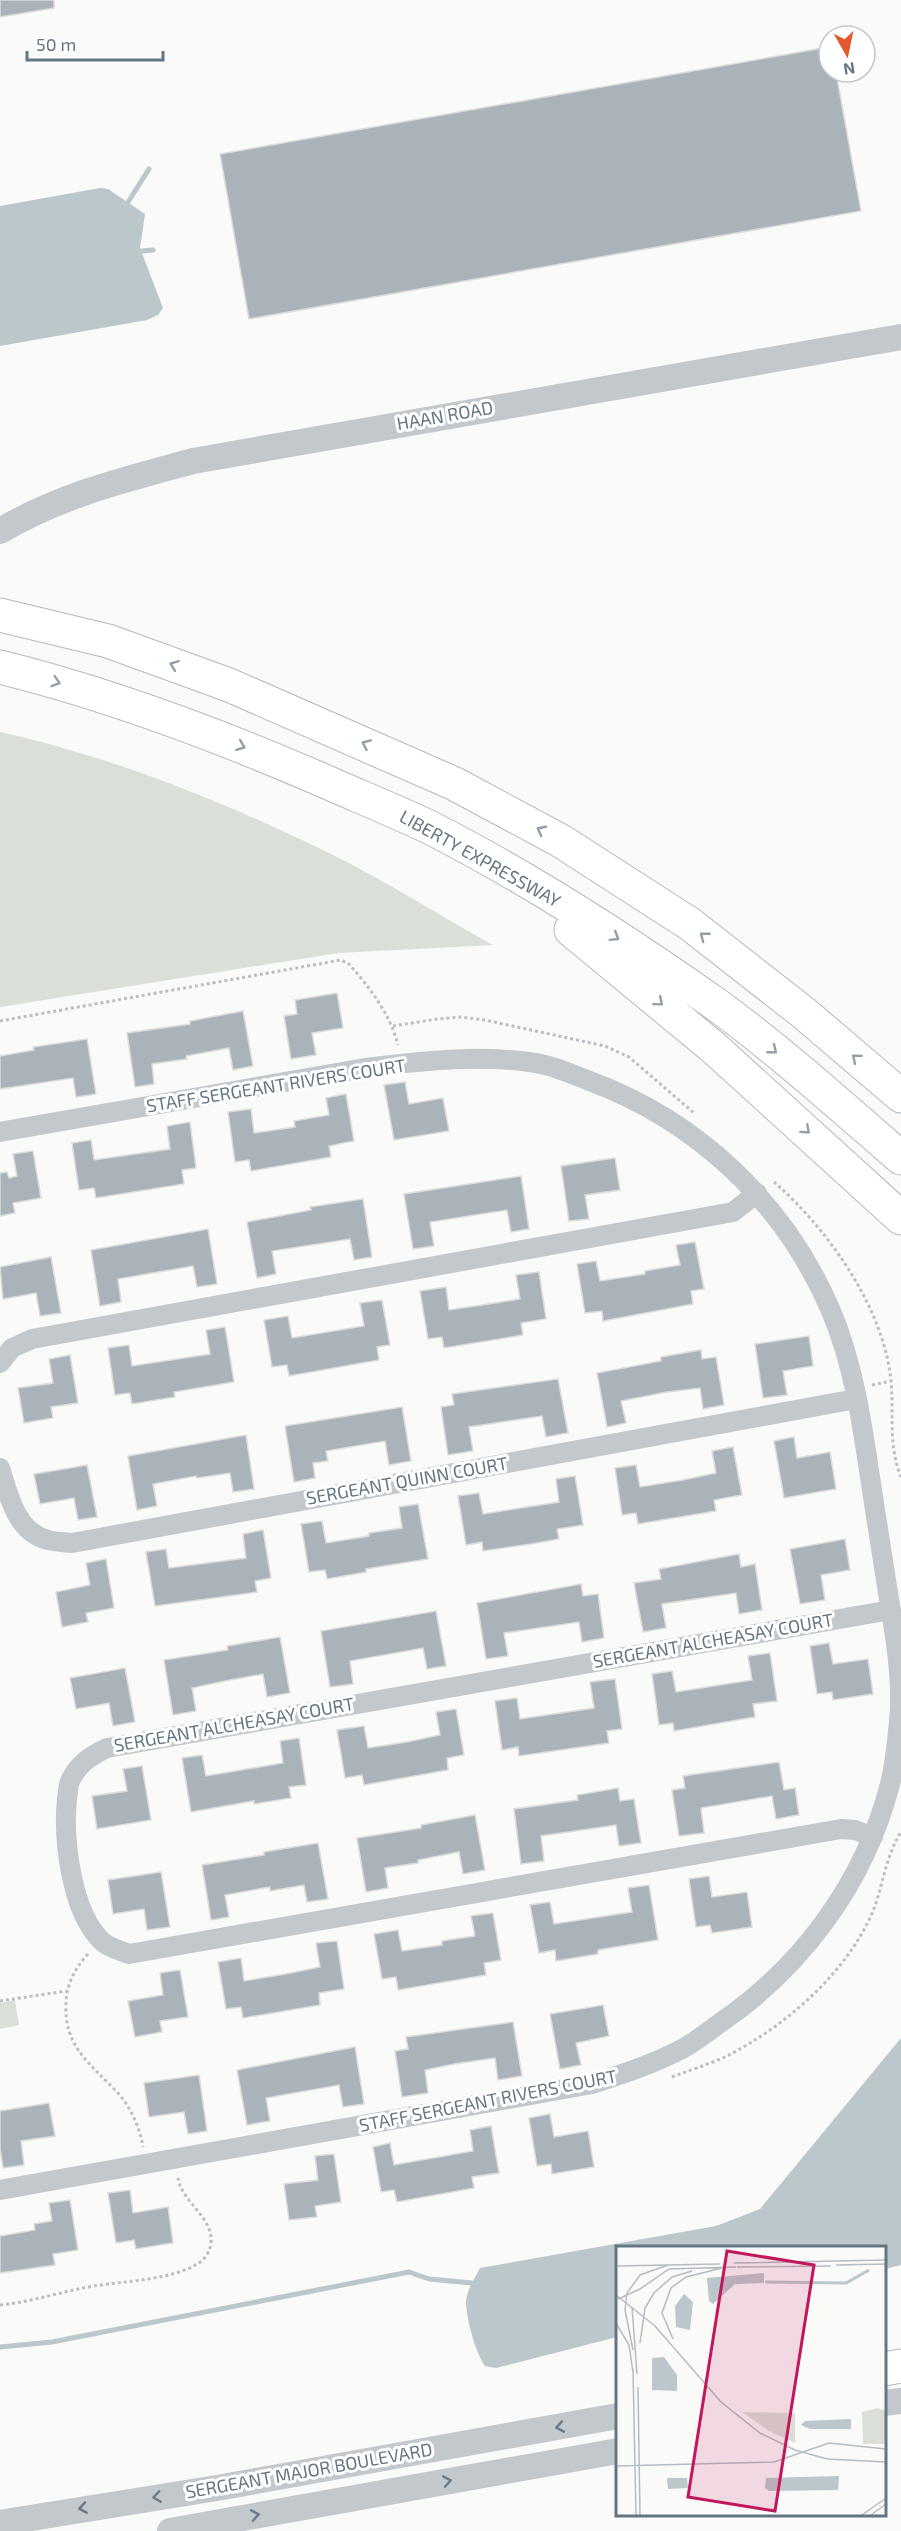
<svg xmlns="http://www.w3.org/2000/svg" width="901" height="2531" font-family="'Exo 2',sans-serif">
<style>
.green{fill:#dadfd7}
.water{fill:#bbc7cb}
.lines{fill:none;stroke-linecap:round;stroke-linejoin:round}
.stream{stroke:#bbc7cb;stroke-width:5}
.building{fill:#aab3b9;stroke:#dcdcda;stroke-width:1.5}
.motorway-casing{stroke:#b4b9bd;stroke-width:35}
.path{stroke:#bbbfc2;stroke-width:3;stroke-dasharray:3 3;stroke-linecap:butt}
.minor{stroke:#c3c8cc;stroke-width:20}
.tertiary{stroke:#c3c8cc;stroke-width:26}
.motorway{stroke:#fff;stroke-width:33}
.oneway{stroke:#939fa8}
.oneway2{stroke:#6a7a87}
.labels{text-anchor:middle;stroke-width:6;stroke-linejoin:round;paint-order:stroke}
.street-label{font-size:18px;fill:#657683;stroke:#fff}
.inset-river{fill:none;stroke:#bbc7cb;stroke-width:3}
.inset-road{fill:none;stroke:#b5bdc2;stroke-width:1.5}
.view{fill:#c2185b;fill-opacity:0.15;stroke:#c2185b;stroke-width:3}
.inset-edge{fill:none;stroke:#657683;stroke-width:3}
</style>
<rect width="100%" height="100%" fill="#fafaf8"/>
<path class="green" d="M0 732C113 757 222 801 325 851 383 879 437 914 493 945L338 953 0 1007Z
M15 2000 19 2025 0 2029V2003Z"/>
<path class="water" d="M100 188 108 189 145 214 140 248 163 308 158 315 147 320 0 346V206Z
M901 2038V2265L885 2269 884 2248H618L617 2337 496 2368 485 2366C475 2351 467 2321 466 2303 466 2291 475 2278 480 2268L716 2226 760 2209Z"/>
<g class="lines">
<path class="stream" d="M128 202 149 169
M141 251 153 250
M0 2347 52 2342 409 2272 429 2279 472 2283"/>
</g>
<path class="building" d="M0 0H54V8L0 17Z
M829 47V72H836L861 211 249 319 220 154Z
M337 993 343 1028 312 1033 316 1055 291 1059 284 1016 297 1014 295 1000Z
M243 1011 253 1066 233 1070 229 1048 186 1056 187 1059 152 1064 154 1084 135 1087 127 1033 190 1024V1021Z
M87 1039 96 1094 76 1097 73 1078 0 1089V1056L34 1050 33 1047Z
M405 1082 409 1104 443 1098 449 1131 394 1140 384 1085Z
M346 1094 354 1141 329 1146 331 1157 251 1171 249 1160 235 1162 228 1112 251 1109 254 1133 295 1127 294 1121 329 1115 326 1098Z
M190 1122 196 1168 182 1170 184 1184 96 1198 94 1188 79 1190 72 1143 91 1140 94 1160 170 1149 167 1126Z
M33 1151 41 1198 13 1203 15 1213 0 1216V1173L7 1172 9 1178 17 1176 13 1154Z
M615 1158 620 1190 585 1195 589 1219 569 1221 561 1166Z
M521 1176 529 1229 511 1232 507 1210 430 1222 434 1246 413 1249 404 1194Z
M363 1199 372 1257 354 1260 350 1239 272 1251 276 1274 257 1278 247 1222 311 1210 310 1207Z
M208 1229 217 1284 197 1287 193 1266 118 1279 121 1302 100 1306 91 1250Z
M695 1242 704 1289 691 1291 693 1304 603 1321 602 1311 585 1313 577 1264 596 1261 600 1281 645 1274V1271L680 1265 676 1245Z
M51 1257 61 1313 40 1316 36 1293 3 1299 0 1267Z
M539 1272 546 1319 521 1323 523 1335 444 1348 442 1337 428 1339 420 1291 446 1287 449 1310 489 1304 520 1299 516 1275Z
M382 1300 390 1345 377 1347 379 1360 289 1376 287 1365 272 1367 264 1320 288 1316 292 1338 364 1326 360 1303Z
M225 1327 234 1382 174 1392 175 1397 132 1404 130 1393 115 1395 108 1348 129 1345 132 1366 210 1354 206 1330Z
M809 1336 813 1366 783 1371 787 1395 763 1398 755 1344Z
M701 1350 702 1359 716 1357 724 1405 703 1409 700 1388 667 1392 621 1401 626 1423 607 1427 597 1373 661 1361V1357Z
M70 1355 78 1403 51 1407 53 1418 24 1423 18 1388 53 1383 49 1359Z
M558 1379 568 1433 546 1437 542 1416 469 1427 473 1451 448 1455 441 1407 454 1405 452 1394Z
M402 1407 411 1461 389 1465 385 1441 326 1451 328 1461 313 1463 315 1478 294 1482 285 1426Z
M246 1435 254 1489 233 1492 230 1473 197 1478 196 1476 153 1484 157 1506 137 1510 128 1456Z
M794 1437 797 1458 830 1452 836 1489 784 1498 774 1441Z
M733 1447 742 1495 714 1500 716 1511 638 1524 636 1513 622 1515 615 1468 636 1465 640 1487 683 1480 716 1473 712 1451Z
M87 1465 97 1517 78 1520 74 1498 40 1504 34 1474Z
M575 1476 583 1525 557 1529 559 1539 531 1544 483 1551 482 1542 466 1545 458 1496 479 1493 483 1514 559 1502 556 1479Z
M418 1504 428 1559 366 1569V1572L327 1579 325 1570 309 1572 301 1524 322 1521 326 1543 369 1536V1533L402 1528 399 1507Z
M263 1530 271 1578 255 1581 257 1592 155 1606 146 1552 166 1549 169 1568 246 1558 243 1534Z
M845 1539 850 1570 821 1575 825 1600 800 1604 790 1549Z
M739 1554 741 1567 755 1564 762 1610 739 1614 736 1593 662 1604 666 1628 643 1632 634 1583 661 1579 659 1569Z
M106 1559 114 1608 86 1613 88 1622 62 1627 56 1592 90 1585 86 1563Z
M581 1584 583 1596 598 1594 604 1638 582 1642 579 1622 504 1633 508 1656 486 1659 477 1603Z
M436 1611 446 1666 427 1669 423 1648 350 1661 353 1684 330 1687 321 1631Z
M280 1637 290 1693 267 1697 263 1674 225 1681 192 1688 196 1711 173 1715 164 1660 228 1650 227 1646Z
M829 1643 833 1664 868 1659 873 1694 833 1700 832 1692 817 1694 810 1646Z
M770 1653 777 1701 753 1704 755 1717 674 1731 673 1723 659 1725 652 1674 672 1671 676 1692 720 1685 752 1680 748 1656Z
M125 1668 135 1722 113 1726 109 1703 76 1709 70 1678Z
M615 1679 622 1729 607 1731 609 1743 519 1756 518 1747 502 1750 495 1701 517 1698 520 1719 594 1708 590 1682Z
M456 1709 464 1755 447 1758 448 1770 364 1785 362 1775 345 1778 337 1730 364 1726 368 1748 407 1742 440 1735 436 1712Z
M299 1738 306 1785 289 1787 291 1798 254 1804V1801L191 1812 182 1758 202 1755 206 1776 283 1763 280 1741Z
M779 1762 784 1790 795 1788 799 1815 776 1819 772 1796 701 1808 704 1833 679 1836 672 1790 685 1788 683 1776Z
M142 1766 151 1820 97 1829 92 1796 127 1791 123 1769Z
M618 1788 620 1801 634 1799 641 1843 619 1846 616 1825 541 1836 544 1861 521 1864 514 1809 578 1800 577 1795Z
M475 1815 485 1870 463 1874 459 1852 418 1860V1863L385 1868 388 1888 366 1892 357 1838 421 1828V1825Z
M318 1843 328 1899 307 1902 304 1885 270 1891V1887L225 1895 229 1917 211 1920 202 1865 264 1855V1852Z
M161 1872 170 1927 147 1930 144 1909 113 1914 108 1880Z
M709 1876 712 1897 747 1892 752 1927 712 1933 710 1925 696 1927 689 1879Z
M649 1885 658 1940 598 1950V1954L556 1961 555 1950 539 1953 530 1905 550 1902 554 1924 632 1912 628 1888Z
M493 1913 501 1960 484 1963 486 1975 398 1990 396 1977 382 1979 374 1934 398 1930 402 1951 442 1945V1941L475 1936 471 1916Z
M337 1941 344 1989 319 1993 320 2005 243 2018 241 2007 226 2009 218 1962 241 1958 244 1981 286 1974 320 1967 316 1943Z
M180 1970 188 2017 160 2021 162 2032 135 2037 128 2001 163 1995 160 1973Z
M603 2005 609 2036 576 2043 581 2065 560 2069 550 2014Z
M513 2022 522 2076 498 2080 495 2058 454 2064 425 2070 428 2093 402 2097 395 2051 408 2049 406 2037Z
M355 2047 364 2104 343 2107 339 2085 266 2098 270 2121 247 2125 237 2070Z
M199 2075 207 2131 188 2134 184 2112 149 2117 144 2083Z
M49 2103 55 2136 21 2141 24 2165 3 2168 0 2148V2111Z
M550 2114 554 2137 588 2131 594 2167 552 2174 551 2164 537 2166 529 2118Z
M491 2126 499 2173 472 2177 474 2188 397 2202 394 2190 381 2192 373 2147 390 2143 394 2165 473 2151 470 2130Z
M334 2154 341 2202 315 2206 317 2217 289 2220 284 2184 318 2180 315 2156Z
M130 2190 133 2213 168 2207 173 2243 136 2249 134 2240 116 2243 108 2193Z
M70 2200 78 2250 53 2254 55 2265 0 2273V2236L35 2230 34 2224 52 2221 49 2203Z"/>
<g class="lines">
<defs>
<path id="motorway" d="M0 615 108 641 229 685 455 784 561 841 690 924 805 1014 901 1096
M0 667C117 696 229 739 338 787 368 800 399 813 429 827 529 878 625 940 717 1005 781 1052 841 1106 901 1158
M571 930 714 1048 901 1218
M884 2369 901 2366"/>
</defs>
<use href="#motorway" class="motorway-casing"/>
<path class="path" d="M0 1021 341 960 349 964C370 988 390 1014 398 1045
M393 1026 437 1019 461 1017 485 1020 605 1046 629 1057 694 1113
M774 1182C828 1229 884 1308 891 1381 894 1414 888 1445 901 1477
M872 1385 891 1381
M88 1954C75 1968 66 1985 66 2004 64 2045 88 2062 114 2089 129 2103 140 2127 143 2147
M0 2001 66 1991
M672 2077C690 2070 710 2064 727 2056 785 2026 842 1977 870 1918 883 1890 884 1859 901 1832
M0 2305C33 2302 62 2291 94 2286 125 2281 171 2280 197 2264 205 2260 211 2250 211 2242 213 2217 181 2201 178 2178"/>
<path class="minor" d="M0 1132 365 1068C419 1061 491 1053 545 1065 559 1068 573 1075 587 1080 697 1120 785 1203 831 1311 858 1374 865 1448 876 1516 881 1548 886 1580 891 1612 897 1645 901 1676 900 1709 898 1733 896 1760 890 1784 865 1882 802 1967 720 2023 708 2032 695 2042 682 2049 653 2064 623 2074 592 2084L0 2190
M0 1363 12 1348 32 1339 733 1212 757 1193
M0 1468C9 1496 16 1532 48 1540 55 1542 64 1542 72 1543L856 1399
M873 1837 855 1830 841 1829 129 1954C121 1951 111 1948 104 1943 71 1915 63 1839 67 1799 68 1793 68 1786 70 1781 78 1764 90 1756 107 1748L891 1610"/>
<path class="tertiary" d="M0 531C63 494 124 480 193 461L901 337
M884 2403 901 2401
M0 2523 217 2488 618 2416
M170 2531 618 2451"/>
<use href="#motorway" class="motorway"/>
</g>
<defs><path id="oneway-chevron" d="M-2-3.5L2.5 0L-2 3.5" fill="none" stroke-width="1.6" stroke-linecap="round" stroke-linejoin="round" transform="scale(1.5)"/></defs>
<g class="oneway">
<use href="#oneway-chevron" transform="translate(174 665) rotate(-160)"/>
<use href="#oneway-chevron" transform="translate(56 682) rotate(17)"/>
<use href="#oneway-chevron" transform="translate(366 744) rotate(-156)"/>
<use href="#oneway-chevron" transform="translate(241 746) rotate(21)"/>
<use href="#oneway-chevron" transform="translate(541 830) rotate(-152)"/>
<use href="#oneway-chevron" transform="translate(704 936) rotate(-142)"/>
<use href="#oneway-chevron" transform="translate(615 937) rotate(32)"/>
<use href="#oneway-chevron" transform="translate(659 1002) rotate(40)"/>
<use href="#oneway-chevron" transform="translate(773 1050) rotate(39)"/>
<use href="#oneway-chevron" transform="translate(856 1058) rotate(-140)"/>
<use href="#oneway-chevron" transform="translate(806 1130) rotate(42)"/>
</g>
<g class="oneway2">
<use href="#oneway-chevron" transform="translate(560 2427) rotate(170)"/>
<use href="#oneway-chevron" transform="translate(447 2481) rotate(-10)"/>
<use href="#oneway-chevron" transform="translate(157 2497) rotate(172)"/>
<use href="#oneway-chevron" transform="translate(83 2508) rotate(171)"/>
<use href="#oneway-chevron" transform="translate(255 2515) rotate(-10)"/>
</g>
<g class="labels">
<g class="street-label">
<text transform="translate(445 416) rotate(-10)" y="6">HAAN ROAD</text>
<text transform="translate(480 859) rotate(29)" y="6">LIBERTY EXPRESSWAY</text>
<text transform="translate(276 1086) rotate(-9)" y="6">STAFF SERGEANT RIVERS COURT</text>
<text transform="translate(407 1481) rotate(-10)" y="6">SERGEANT QUINN COURT</text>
<text transform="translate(713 1641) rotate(-10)" y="6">SERGEANT ALCHEASAY COURT</text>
<text transform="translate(234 1725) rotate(-10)" y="6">SERGEANT ALCHEASAY COURT</text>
<text transform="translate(488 2101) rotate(-11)" y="6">STAFF SERGEANT RIVERS COURT</text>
<text transform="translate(309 2471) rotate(-10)" y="6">SERGEANT MAJOR BOULEVARD</text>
</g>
</g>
<g transform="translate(616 2246)">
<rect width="270" height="270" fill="#fafaf8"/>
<path d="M261 162 270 165V198H247L246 166ZM126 166 179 167V197L153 185Z" fill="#dadfd7"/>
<path d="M148 27V37L119 38 97 58 93 55 91 32ZM68 48 77 56 74 84 60 81 59 60ZM48 111 61 129V145L36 144V112ZM235 173V183H194L185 179 189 175ZM223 230 222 244 153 245 149 242 150 232ZM51 232H71L72 242 52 243Z" fill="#bbc7cb"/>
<path class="inset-river" d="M149 36 230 37 253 24"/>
<path class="inset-road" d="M118 17 270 14M220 19 270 18M0 20 104 18M121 21 215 20M0 49 39 80 105 156 144 187 179 204 211 213 270 216M2 53 24 43 53 23 120 21M16 61 21 128M0 77 13 99 17 126M57 93 46 67 55 42 70 31 106 22M24 97 29 62 38 47 56 31 76 25M17 104 9 64 11 47 24 29 52 19M17 123 20 269M22 141 24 269M0 220 158 216 213 197 270 203M246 269 270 252M255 269 270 258"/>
<path class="view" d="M111 5 198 19 159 265 72 251Z"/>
<rect width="270" height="270" class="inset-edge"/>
</g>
<g transform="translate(847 54) rotate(171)"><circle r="28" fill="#ffffff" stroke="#c1c8cd" stroke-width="1.5"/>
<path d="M0-4.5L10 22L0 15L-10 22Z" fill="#e4572e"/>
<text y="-9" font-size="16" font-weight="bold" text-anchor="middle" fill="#657683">N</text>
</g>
<path d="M27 51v9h136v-9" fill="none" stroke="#657683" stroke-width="3"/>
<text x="36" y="51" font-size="18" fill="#657683" stroke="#ffffff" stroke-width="4.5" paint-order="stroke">50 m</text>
</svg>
